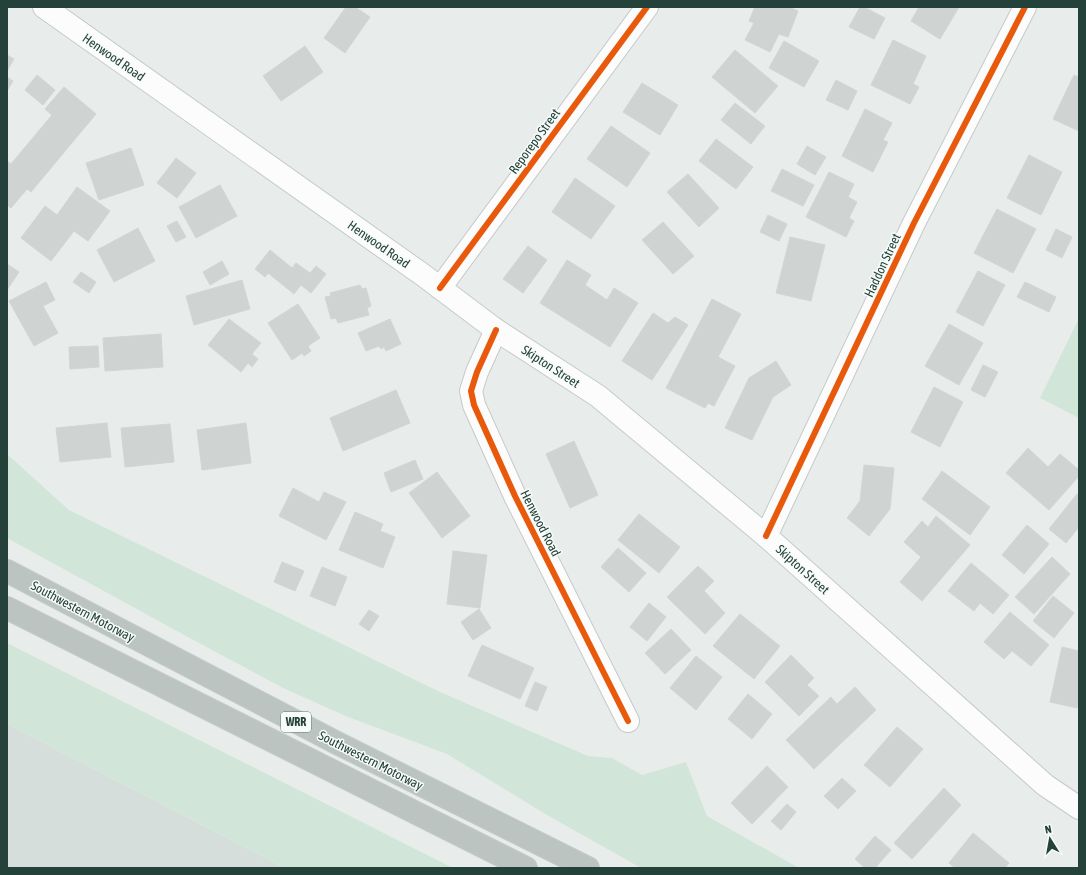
<svg xmlns="http://www.w3.org/2000/svg" width="1086" height="875" font-family="'Asap Condensed',sans-serif">
<style>
.built{fill:#d6dedb}
.green{fill:#d1e6d8}
.building{fill:#cfd4d2;stroke:#d1d6d4}
.lines{fill:none;stroke-linecap:round;stroke-linejoin:round}
.street-casing{stroke:#c5cac8;stroke-width:24}
.secondary-casing{stroke:#c3cbc8;stroke-width:24}
.highway-casing{stroke:#c3ccc9;stroke-width:24}
.street{stroke:#fcfcfc;stroke-width:22}
.secondary{stroke:#fcfcfc;stroke-width:22}
.highway{stroke:#bcc4c2;stroke-width:22}
.cycleway-casing{stroke:#f7fbf9;stroke-width:8}
.cycleway{stroke:#e8590c;stroke-width:6}
.labels{text-anchor:middle;stroke-width:3;stroke-linejoin:round;paint-order:stroke}
.shield{fill:#f7fbf9;stroke:#637a73;stroke-width:1}
.shield-label{font-size:12px;font-weight:bold;fill:#24423a}
.street-label{font-size:13px;fill:#24423a;stroke:#f7fbf9}
</style>
<rect width="100%" height="100%" fill="#e8edeb"/>
<path class="built" d="M7 724 285 868H7Z"/>
<path class="green" d="M1079 318V418L1040 398Z
M7 454 69 510 440 692 588 756 612 758 642 775 686 762 707 816 799 868H641L547 815 447 754 348 717 283 688 186 636 7 538Z
M7 643 453 868H285L7 724Z"/>
<path class="building" d="M346 7H355L370 17 345 53 324 38Z
M755 7H789L798 11 788 37 779 34 770 52 745 40 754 23 749 21Z
M860 7H864L885 18 874 39 849 27Z
M919 7H959L940 39 911 21Z
M893 40 926 56 913 84 919 87 910 104 871 85Z
M784 41 819 61 804 87 769 68Z
M305 46 323 72 281 101 263 76Z
M735 50 778 86 755 113 712 77Z
M7 55 14 59 7 71Z
M37 75 55 90 43 105 25 90Z
M1074 75 1079 77V131L1053 119Z
M7 77 13 81 7 91Z
M836 80 857 91 848 110 826 100Z
M642 83 678 105 660 135 623 112Z
M64 87 96 114 31 192 27 189 11 208 7 205V161L11 164 52 115 45 109Z
M735 103 765 126 751 144 721 120Z
M865 109 892 123 883 140 888 142 873 172 842 156Z
M611 126 650 153 627 187 587 159Z
M716 139 753 167 736 189 699 161Z
M807 146 826 157 815 175 797 164Z
M131 148 144 185 99 200 86 163Z
M1029 155 1062 172 1041 215 1007 198Z
M176 158 196 173 177 198 157 183Z
M782 169 814 185 803 206 771 191Z
M829 172 854 184 848 197 857 202 849 218 854 221 846 237 806 217Z
M688 174 719 208 699 227 667 192Z
M575 178 615 206 591 239 552 212Z
M220 185 237 216 196 238 179 207Z
M77 187 110 211 88 241 74 231 51 261 21 238 45 206 57 215Z
M997 209 1036 229 1013 273 974 253Z
M768 215 787 224 779 241 760 232Z
M177 221 186 237 176 242 167 226Z
M663 222 694 256 673 274 642 240Z
M138 228 155 261 114 282 97 250Z
M1056 229 1072 237 1062 258 1046 250Z
M790 237 825 245 811 301 776 293Z
M528 246 547 260 523 293 503 279Z
M270 250 292 268 296 263 310 273 316 266 326 274 311 293 301 285 294 294 268 273 265 277 255 269Z
M567 260 591 275 585 285 607 300 614 288 638 303 610 347 540 303Z
M222 261 229 274 210 285 203 272Z
M7 264 19 272 7 290Z
M978 271 1005 285 983 326 956 312Z
M81 272 96 282 89 293 73 282Z
M242 280 250 309 194 325 186 296Z
M46 282 55 300 43 306 58 333 34 346 9 301Z
M1025 282 1056 297 1049 312 1017 297Z
M360 285 362 289 366 288 371 306 367 308 369 315 338 323 336 318 331 319 325 297 331 296 330 293Z
M712 299 741 314 718 357 735 366 714 406 708 403 705 408 666 388Z
M298 304 320 338 308 346 311 351 304 356 302 353 292 360 268 323Z
M653 313 668 323 675 317 688 325 652 380 622 361Z
M229 319 261 343 252 354 258 359 252 367 248 363 241 372 208 345Z
M390 319 401 344 386 351 384 347 381 349 379 346 366 351 358 333Z
M949 324 983 343 959 385 925 366Z
M161 334 163 367 105 371 103 338Z
M98 346 99 367 70 369 69 347Z
M776 361 791 385 773 397 752 440 725 428 749 378Z
M983 365 998 372 985 397 971 390Z
M934 387 963 402 940 447 911 432Z
M396 390 410 423 343 451 330 418Z
M107 423 111 457 60 462 56 428Z
M246 423 251 463 202 470 197 430Z
M170 424 174 462 125 467 121 428Z
M574 441 598 495 570 508 546 454Z
M1028 448 1048 467 1060 454 1079 470V476L1049 510 1006 473Z
M415 460 423 479 391 492 384 473Z
M864 465 894 468 890 509 869 536 847 518 860 501Z
M942 471 990 507 970 535 922 499Z
M437 472 470 516 442 538 409 493Z
M293 488 319 502 324 492 346 502 326 540 279 516Z
M1077 494 1079 496V527L1066 543 1049 529Z
M355 512 383 524 380 531 395 537 383 568 339 550Z
M639 514 680 547 659 573 618 540Z
M936 516 970 545 922 601 900 582 921 557 904 542 922 521 928 527Z
M1027 525 1049 544 1024 574 1002 555Z
M618 548 646 573 629 592 601 567Z
M453 551 487 555 480 608 447 604Z
M1052 557 1070 574 1034 614 1015 597Z
M282 562 304 571 295 591 274 582Z
M971 563 1009 595 993 614 980 603 974 611 948 591Z
M698 566 714 581 704 591 725 613 705 634 667 597Z
M322 567 347 577 335 606 310 596Z
M1053 596 1074 613 1054 638 1033 621Z
M649 603 666 617 647 641 630 627Z
M479 609 491 628 473 640 461 622Z
M369 610 379 616 369 631 359 624Z
M1010 612 1049 645 1031 666 1012 651 1004 659 984 642Z
M740 614 780 646 754 679 713 646Z
M671 629 691 650 665 674 645 653Z
M482 645 534 668 520 699 468 676Z
M1062 647 1079 651V700L1077 708 1050 702Z
M791 655 814 678 807 685 819 696 799 716 765 682Z
M696 656 722 677 696 710 670 688Z
M535 682 547 687 537 711 525 706Z
M855 687 876 710 814 769 786 740 831 697 837 704Z
M748 694 772 714 752 739 728 719Z
M897 727 923 749 890 787 864 765Z
M767 766 788 787 752 824 731 803Z
M842 778 856 791 838 809 824 796Z
M944 788 961 805 912 859 894 843Z
M787 804 796 812 781 830 771 821Z
M973 833 1009 863 1005 868H955L949 863Z
M875 836 891 850 875 868H865L855 859Z"/>
<g class="lines">
<defs>
<path id="street" d="M440 288 647 7
M496 330 477 372 471 391 474 405 515 496 628 721
M766 536 914 223 1025 7"/>
<path id="secondary" d="M44 7 423 275 496 330 598 396 766 536 1045 785 1079 808"/>
<path id="highway" d="M7 571 337 743 588 868
M7 608 526 868"/>
</defs>
<use href="#street" class="street-casing"/>
<use href="#secondary" class="secondary-casing"/>
<use href="#highway" class="highway-casing"/>
<use href="#street" class="street"/>
<use href="#secondary" class="secondary"/>
<use href="#highway" class="highway"/>
<defs>
<path id="cycleway" d="M440 288 647 7
M496 330 477 372 471 391 474 405 515 496 628 721
M766 536 914 223 1025 7"/>
</defs>
<use href="#cycleway" class="cycleway-casing"/>
<use href="#cycleway" class="cycleway"/>
</g>
<g class="labels">
<rect class="shield" x="281" y="712" width="30" height="20" rx="3"/>
<g class="shield-label">
<text x="296" y="726">WRR</text>
</g>
<g class="street-label">
<text transform="translate(114 57) rotate(35)" y="5">Henwood Road</text>
<text transform="translate(534 141) rotate(-54)" y="5">Reporepo Street</text>
<text transform="translate(379 244) rotate(35)" y="5">Henwood Road</text>
<text transform="translate(882 265) rotate(-65)" y="5">Haddon Street</text>
<text transform="translate(551 366) rotate(33)" y="5">Skipton Street</text>
<text transform="translate(541 523) rotate(63)" y="5">Henwood Road</text>
<text transform="translate(803 569) rotate(42)" y="5">Skipton Street</text>
<text transform="translate(83 611) rotate(28)" y="5">Southwestern Motorway</text>
<text transform="translate(371 760) rotate(27)" y="5">Southwestern Motorway</text>
</g>
</g>
<rect width="1086" height="875" fill="none" stroke="#24423a" stroke-width="16"/>
<g transform="translate(1050 839) rotate(349)" stroke="#f7fbf9" stroke-width="3" paint-order="stroke">
<path d="M0-3L7 15L0 10L-7 15Z" fill="#24423a"/>
<text y="-6" font-size="11" font-weight="bold" text-anchor="middle" fill="#24423a">N</text>
</g>
</svg>
